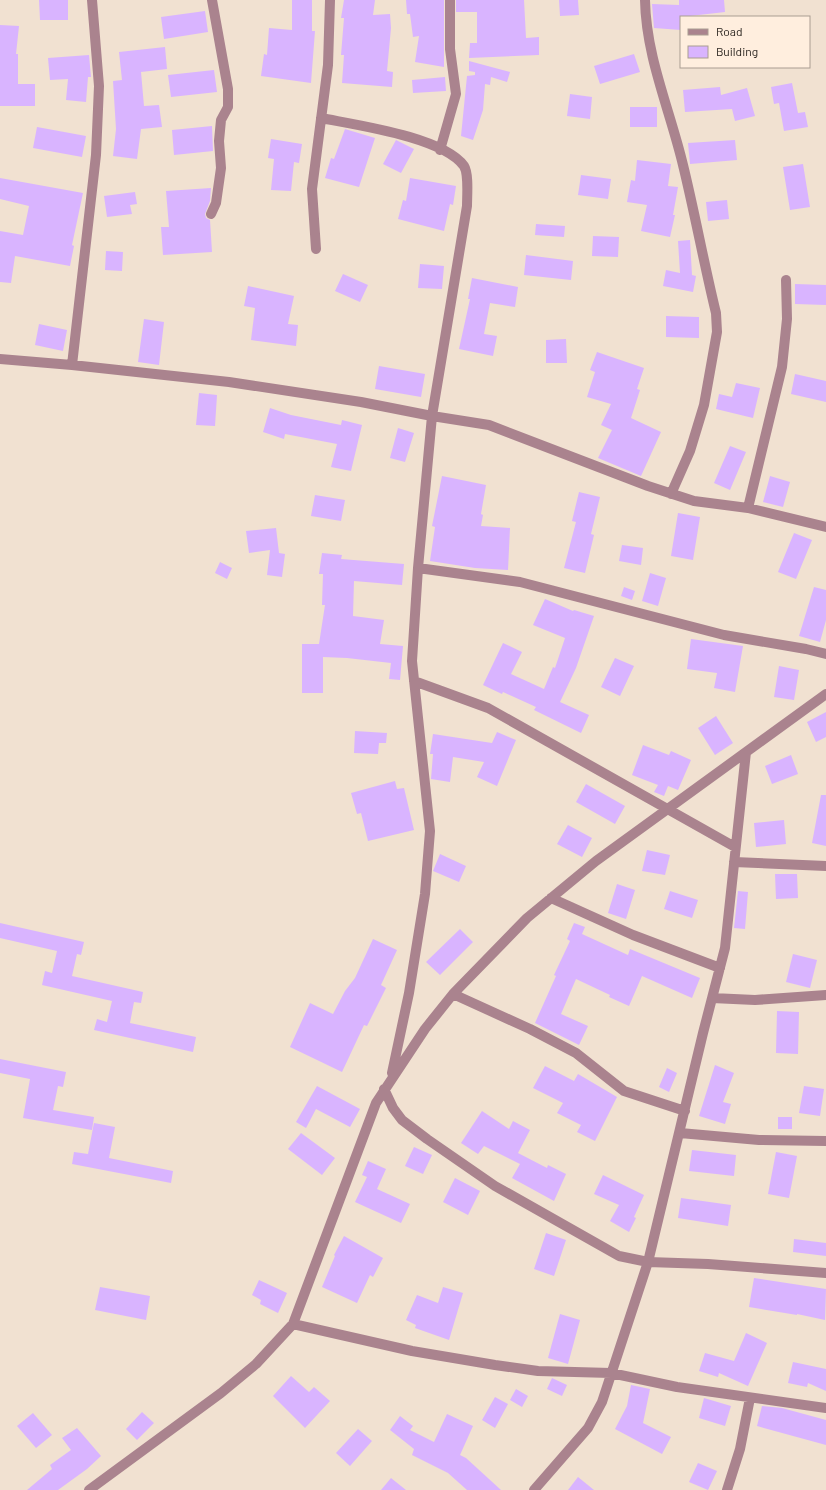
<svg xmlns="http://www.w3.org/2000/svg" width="826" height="1490" font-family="Barlow,sans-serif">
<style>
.building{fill:#d9b4ff}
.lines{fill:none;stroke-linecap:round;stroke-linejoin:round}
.street{stroke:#aa838e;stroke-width:10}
</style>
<rect width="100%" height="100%" fill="#f1e1d1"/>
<path class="building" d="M39 0H68V20H40Z
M292 0H312V31H315L311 83 261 76 264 54 267 55 269 28 292 30Z
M344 0H375L373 15 390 14 391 28 387 71 393 72 392 87 342 83 344 55H341L344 18H341Z
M406 0H444V67L415 62 419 36 413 37 410 14H407Z
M456 0H524L526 38 539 37V55L469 58 470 43H477V12H456Z
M559 0H578L579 15 560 16Z
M679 0H724L725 12 681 17V30L654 28 652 4 679 5Z
M205 11 208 32 164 39 161 17Z
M0 25 19 26 16 54H18V84H35V106H0Z
M165 47 167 69 141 72 144 106 159 105 162 127 141 129 137 159 113 156 116 129 113 81 122 80 119 52Z
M634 54 640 72 600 84 594 66Z
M89 55 91 77H88L86 102 66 100 68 79 50 80 48 58Z
M469 61 510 72 507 82 491 77 490 85 485 84 483 110 473 140 461 136 467 76 475 75V72L469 71Z
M214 70 217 92 171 97 168 75Z
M445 77 446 91 413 93 412 80Z
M792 83 798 113 805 112 808 127 784 131 779 103 774 104 771 87Z
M720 87 721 95 747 88 755 116 735 121 732 109 685 112 683 90Z
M570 94 592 97 590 119 567 116Z
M630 107H657V127H630Z
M212 126 213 151 174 155 172 130Z
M37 127 86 136 82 157 33 148Z
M345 129 375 138 359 187 325 178 331 158 334 159Z
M271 139 302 144 299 163 294 162 291 191 271 190 274 159 268 158Z
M396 140 414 149 401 173 383 164Z
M735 140 737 160 690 164 688 143Z
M637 160 671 164 668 186 678 187 673 215H675L670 237 641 231 647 205 627 202 631 180 635 181Z
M803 164 810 207 790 210 783 167Z
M581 175 611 179 608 199 578 195Z
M0 178 83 193 72 245 74 246 70 266 15 256 11 283 0 282V231L23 235 29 206 0 199Z
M410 178 456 186 453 205 450 204 444 231 398 219 403 200 406 201Z
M211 188 210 201 205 214 206 218 210 220 212 252 163 255 161 227H169L166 191Z
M135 192 137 204 130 205 132 214 107 217 104 196Z
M727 200 729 219 708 221 706 202Z
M536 224 565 226 564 237 535 235Z
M593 236 619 237 618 257 592 256Z
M690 240 692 275 696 276 693 292 663 286 666 270 680 273 678 241Z
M106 251 123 252 122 271 105 270Z
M526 255 573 261 571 280 524 275Z
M420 264 444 266 442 289 418 288Z
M343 274 368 285 360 302 335 291Z
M472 278 518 287 515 307 490 303 484 334 497 336 493 356 459 349 470 299H468Z
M795 284 826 285V305L795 304Z
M248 286 294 296 288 324 298 325 296 346 251 340 255 308 244 306Z
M666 316 699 317V338L666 337Z
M144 319 164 322 159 365 138 362Z
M39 324 67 330 63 351 35 345Z
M566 339 567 363H546V340Z
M597 352 644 368 637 389 640 390 631 418 661 432 641 476 598 458 612 430 601 425 611 404 587 397 595 372 590 370Z
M379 366 425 374 421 397 375 389Z
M795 374 826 381V402L791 394Z
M736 383 760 388 753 418 716 409 719 394 732 397Z
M199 393 217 395 215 426 196 425Z
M270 408 291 415 341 425 342 420 362 425 351 471 331 467 337 444 285 434 284 439 263 432Z
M398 428 414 433 405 462 390 458Z
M730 446 746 452 730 490 714 483Z
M442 476 486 485 481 514 483 515 481 526 510 528 508 570 475 568 430 561 435 527 432 526Z
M770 476 790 482 783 507 763 502Z
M579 492 600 497 591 534 594 535 585 573 564 568 576 522 572 521Z
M315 495 345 500 341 521 311 516Z
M678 513 700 517 693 560 671 556Z
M276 528 279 553 285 554 282 577 267 575 270 550 249 553 246 531Z
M794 533 812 540 796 579 778 572Z
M622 545 643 548 641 565 619 561Z
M322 553 342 555 341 559 404 564 402 585 354 581 353 616 384 620 380 644 403 646 400 680 389 679 391 663 347 658 323 657V693H302V644H319L325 605H322L323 574H319Z
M220 562 232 568 227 579 215 573Z
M650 573 666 578 658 606 642 601Z
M624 587 635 591 632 600 621 596Z
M814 587 826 590V620L820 642 799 636Z
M545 599 573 611 574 610 594 616 576 668 560 702 589 715 581 733 534 710 536 707 503 692 502 694 483 685 503 643 522 652 511 674 544 689 553 667 555 668 565 638 533 625Z
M691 639 743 646 735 692 714 688 717 673 687 669Z
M615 658 634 666 620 696 601 687Z
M779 666 799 670 794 700 774 697Z
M826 712V737L816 742 807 722Z
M716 716 733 743 715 755 698 728Z
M355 731 387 733 386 743H379L378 754 354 753Z
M497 732 516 740 497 786 477 777 484 762 453 757 450 782 431 779 433 754H430L433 734 492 743Z
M643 745 669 755 671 751 691 760 678 790 668 786 664 796 654 792 658 785 632 775Z
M791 755 798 774 772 784 765 766Z
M395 781 397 789 404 788 414 830 368 841 361 813 357 814 351 793Z
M586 784 625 806 615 824 576 802Z
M821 795H826V846L812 843Z
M784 820 786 844 756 847 754 823Z
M568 825 592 838 582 857 557 844Z
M647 850 670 855 665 875 642 871Z
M440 854 466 866 459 882 433 871Z
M775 874H797L798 898 776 899Z
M617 884 635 890 626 919 608 913Z
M670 891 698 900 692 918 664 909Z
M738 891 748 892 745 929 734 928Z
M0 923 84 942 81 955 77 954 72 976 143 992 141 1003 134 1002 130 1023 196 1037 193 1052 94 1030 97 1019 107 1022 112 1001 42 985 45 971 52 973 57 951 0 938Z
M574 923 585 927 582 934 628 955 630 949 700 978 692 998 642 976 629 1006 609 997 610 995 576 979 561 1014 588 1026 579 1045 535 1023 556 976 554 975 570 941 567 939Z
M460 929 473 942 440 975 426 962Z
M373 939 397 950 381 985 386 988 367 1026 364 1025 342 1072 290 1047 310 1003 333 1014 345 991 355 978Z
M793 954 817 960 810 988 786 982Z
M777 1011 799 1012 798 1054 776 1053Z
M0 1059 66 1072 63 1087 58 1086 53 1110 94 1117 92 1130 23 1118 30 1079 0 1073Z
M715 1065 734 1073 723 1102 731 1104 725 1124 699 1116Z
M545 1066 574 1081 578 1074 617 1097 595 1141 577 1132 581 1125 557 1113 563 1103 533 1088Z
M667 1068 677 1073 669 1092 659 1087Z
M317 1086 360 1109 350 1127 316 1109 306 1128 296 1122Z
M804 1086 824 1089 820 1116 799 1113Z
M482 1111 509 1129 513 1121 530 1130 518 1153 547 1168 548 1165 566 1174 554 1201 512 1178 520 1164 484 1146 478 1154 461 1143Z
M778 1117H792V1129H778Z
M94 1123 115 1127 109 1158 173 1171 171 1183 72 1164 74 1152 88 1154Z
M301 1133 335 1158 322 1175 288 1149Z
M414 1147 432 1155 423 1174 405 1166Z
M692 1150 736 1155 734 1176 689 1171Z
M776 1152 797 1156 789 1198 768 1194Z
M368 1161 386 1169 377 1189 410 1204 401 1223 355 1202 367 1177 362 1175Z
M603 1175 644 1195 634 1217 636 1218 629 1232 610 1221 619 1205 594 1194Z
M455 1178 480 1191 468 1215 443 1202Z
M681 1198 731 1205 728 1226 678 1218Z
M546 1233 566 1240 554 1276 534 1269Z
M344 1236 383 1258 373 1277 370 1275 357 1303 322 1287 335 1256 334 1255Z
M794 1239 826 1243V1256L793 1252Z
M754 1278 826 1289 825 1320 797 1314V1315L749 1307Z
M259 1280 287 1293 278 1313 260 1304 261 1300 252 1295Z
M100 1287 150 1296 146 1320 95 1310Z
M443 1287 463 1293 449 1340 415 1328 416 1325 406 1320 417 1295 438 1303Z
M560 1314 580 1320 568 1364 548 1358Z
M746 1333 767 1343 748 1386 719 1373 718 1377 699 1371 705 1353 734 1361Z
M793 1362 826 1369V1391L808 1383 807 1387 788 1383Z
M291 1376 309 1392 314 1387 330 1401 305 1428 273 1396Z
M552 1378 567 1385 562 1396 547 1389Z
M631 1385 650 1389 643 1423 671 1437 662 1454 615 1429 627 1406Z
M516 1389 528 1396 522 1407 510 1400Z
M495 1397 508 1404 495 1428 482 1420Z
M704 1398 731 1406 725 1426 699 1418Z
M762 1406 782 1408 826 1420V1445L757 1426Z
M142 1412 154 1423 137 1440 126 1429Z
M33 1413 52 1435 36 1448 17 1426Z
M447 1414 473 1426 460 1455 466 1458 501 1490H467L448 1473 412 1455 414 1449 390 1430 400 1416 413 1426 410 1430 434 1442Z
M77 1428 101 1456 87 1469 58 1490H27L52 1469 50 1465 71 1450 62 1438Z
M358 1429 372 1441 350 1466 336 1453Z
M698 1463 717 1471 708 1490 689 1482Z
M578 1477 594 1490H568Z
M391 1478 406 1490H381Z"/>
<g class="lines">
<path class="street" d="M645 0C646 57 670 110 683 165 695 214 704 264 716 313L717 332 704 405 690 451 671 494
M321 118C356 125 443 137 464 166 469 174 467 196 467 206L432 416 418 568 412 661 430 831 425 894 409 993 392 1073
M440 150 456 94 450 49V0
M211 214 216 203 221 168 219 141 221 120 228 107V89L212 0
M316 249 312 189 328 65 330 0
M0 359 72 365 229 382 361 402 432 416 489 425 648 486 694 501 748 508 826 527
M72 365 96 155 99 86 92 0
M748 508 782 367 787 319 786 280
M418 568 520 582 724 635 806 649 826 654
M414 681 488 708 735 847
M734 862 826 866
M551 898 633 935 720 968
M453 994 530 1029 576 1053 624 1091 685 1111
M712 998 755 1000 826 995
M384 1089 393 1108 402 1120 427 1139 495 1186 619 1256 648 1262 708 1264 826 1273
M680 1133 759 1140 826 1141
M293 1324 412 1351 495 1365 538 1371 611 1373 677 1387 826 1408
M89 1490 221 1393 256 1364 293 1324 376 1103 425 1029 453 994 527 918 596 861 826 694
M534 1490 588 1428 602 1402 648 1262 703 1033 725 948 746 752
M727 1490 740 1449 750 1398"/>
</g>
<rect x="680" y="16" width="130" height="52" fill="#ffeede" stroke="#aa9d92"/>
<rect x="688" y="29" width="20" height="6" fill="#aa838e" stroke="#aa9d92"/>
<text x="716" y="36" font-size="12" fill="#2a241f">Road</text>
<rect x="688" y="46" width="20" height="12" fill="#d9b4ff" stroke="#aa9d92"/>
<text x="716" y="56" font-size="12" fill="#2a241f">Building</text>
</svg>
